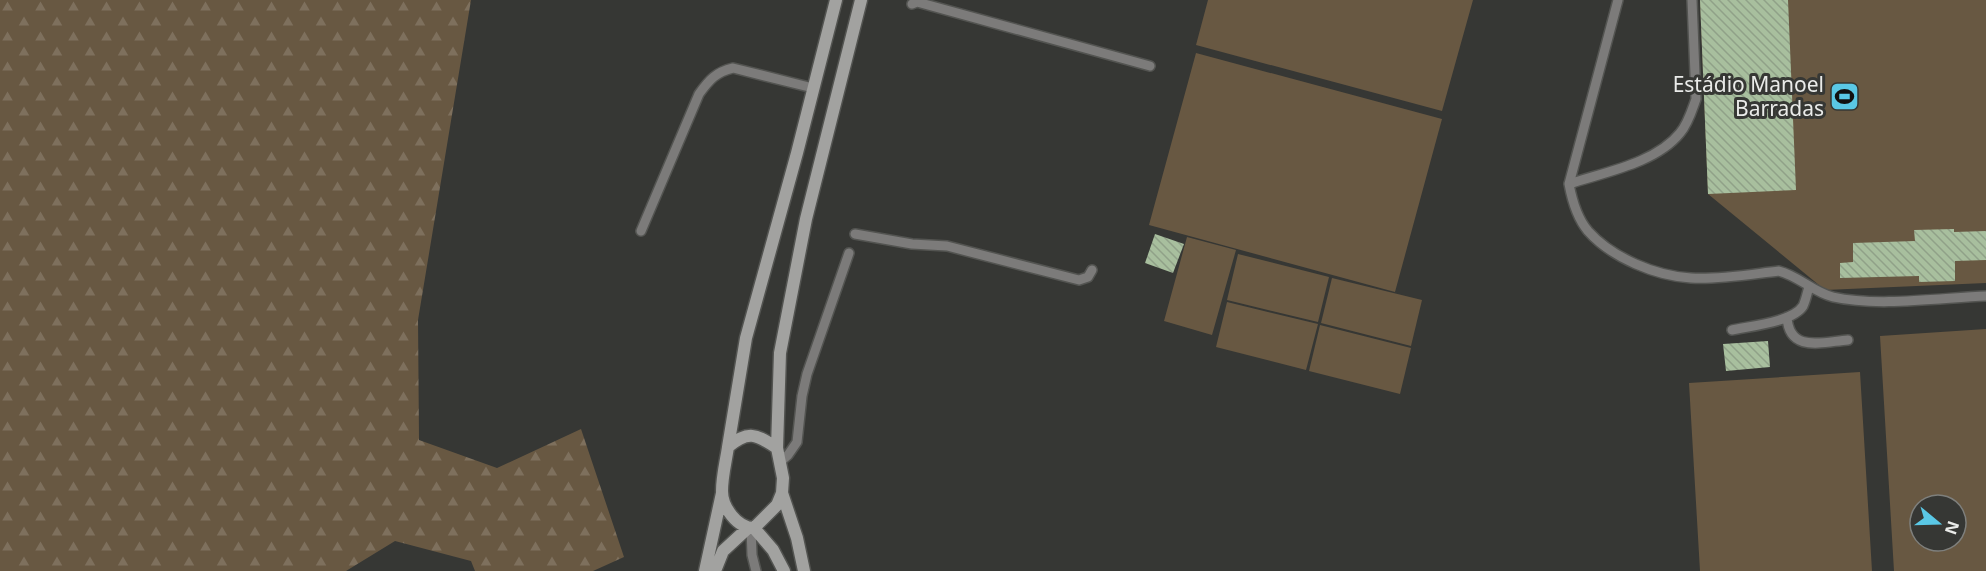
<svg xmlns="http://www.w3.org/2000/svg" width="1986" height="571" font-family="'Noto Sans',sans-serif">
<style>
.forest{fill:url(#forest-firs)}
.pitch{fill:#685842;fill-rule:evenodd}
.building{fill:url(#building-back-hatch)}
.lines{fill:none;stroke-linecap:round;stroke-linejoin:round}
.lane-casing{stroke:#535451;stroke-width:12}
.secondary-casing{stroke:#535451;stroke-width:15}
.lane{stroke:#7c7b7a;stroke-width:9}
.secondary{stroke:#a2a2a0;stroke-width:12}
.labels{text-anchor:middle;stroke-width:6;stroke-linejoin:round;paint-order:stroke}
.poi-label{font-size:21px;fill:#eaebe9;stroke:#363734;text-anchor:end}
</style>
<defs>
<pattern id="forest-firs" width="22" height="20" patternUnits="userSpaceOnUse" patternTransform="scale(1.5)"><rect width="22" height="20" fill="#685842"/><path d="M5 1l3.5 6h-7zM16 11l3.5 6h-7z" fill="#7e705d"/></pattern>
<pattern id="building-back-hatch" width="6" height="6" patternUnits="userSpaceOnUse" patternTransform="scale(1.5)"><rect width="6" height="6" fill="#a8bf9e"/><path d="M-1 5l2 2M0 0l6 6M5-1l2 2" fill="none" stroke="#90a188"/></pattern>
</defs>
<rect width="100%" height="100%" fill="#363734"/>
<path class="forest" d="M0 0H471L418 320 419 440 497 468 581 429 624 557 593 571H475L471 561 395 541 346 571H0Z"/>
<path class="pitch" d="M1208 0H1473L1442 111 1196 45Z
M1700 0H1986V283L1825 290 1708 194Z
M1196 53 1442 119 1395 292 1149 225Z
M1187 237 1236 250 1212 335 1164 321Z
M1238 254 1329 277 1318 322 1227 300Z
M1332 278 1422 300 1411 346 1321 323Z
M1227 302 1318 324 1306 370 1216 347Z
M1320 325 1411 348 1400 394 1309 371Z
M1986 329V571H1894L1880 336ZM1920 505H1956V541H1920Z
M1860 372 1872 571H1700L1689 383Z"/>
<path class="building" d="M1700 0H1788L1796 190 1708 194Z
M1954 229V232L1986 231V260L1955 261V281L1919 282V276L1840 278V263L1853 262V243L1915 241 1914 230Z
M1155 234 1184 244 1173 273 1145 263Z
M1768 341 1770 367 1726 371 1723 344Z"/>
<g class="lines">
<defs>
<path id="lane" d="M1692 0 1696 99C1692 110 1688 124 1680 133 1656 163 1605 172 1569 184 1572 200 1577 218 1588 231 1612 258 1656 276 1691 278 1717 280 1752 274 1779 271 1799 276 1813 292 1833 297 1877 307 1940 298 1986 296
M912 4 917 2 1150 66
M1569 184 1618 0
M641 231 699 94C709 80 716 72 733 68L813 88
M855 234 912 244 947 246 1079 280 1088 277 1092 270
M1787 317C1789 353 1822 342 1848 340
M1732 330C1750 326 1793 322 1803 306 1806 300 1807 293 1809 287
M780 462 788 455 797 442 802 396 807 374 849 253
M751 528 752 555 756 571"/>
<path id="secondary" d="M728 447 746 338 797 153 836 0
M777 448 780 353 806 219 861 0
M782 493 777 505 754 528C737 528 722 507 722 491 722 476 726 461 728 447 748 430 756 434 777 448L783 478 782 493 797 538 804 571
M754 528 773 550 784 571
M705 571 722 493
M715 571 723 551 748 528"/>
</defs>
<use href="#lane" class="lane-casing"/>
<use href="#secondary" class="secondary-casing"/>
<use href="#lane" class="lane"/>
<use href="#secondary" class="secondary"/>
</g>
<defs>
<symbol id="stadium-square" viewBox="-11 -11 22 22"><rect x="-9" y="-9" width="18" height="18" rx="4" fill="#5ac8e6" stroke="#363734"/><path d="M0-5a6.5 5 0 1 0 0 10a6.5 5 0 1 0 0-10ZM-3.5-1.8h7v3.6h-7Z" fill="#111"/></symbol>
</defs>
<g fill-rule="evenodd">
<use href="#stadium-square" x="1828" y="80" width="33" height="33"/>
</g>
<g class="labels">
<g class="poi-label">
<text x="1824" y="92">Estádio Manoel<tspan x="1824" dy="24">Barradas</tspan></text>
</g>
</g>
<g transform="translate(1938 523) rotate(109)"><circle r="28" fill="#363734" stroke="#7e7f7c" stroke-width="1.5"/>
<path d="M0-4.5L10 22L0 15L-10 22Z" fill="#5ac8e6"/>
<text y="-9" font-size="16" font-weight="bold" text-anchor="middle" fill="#eaebe9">N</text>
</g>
</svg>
